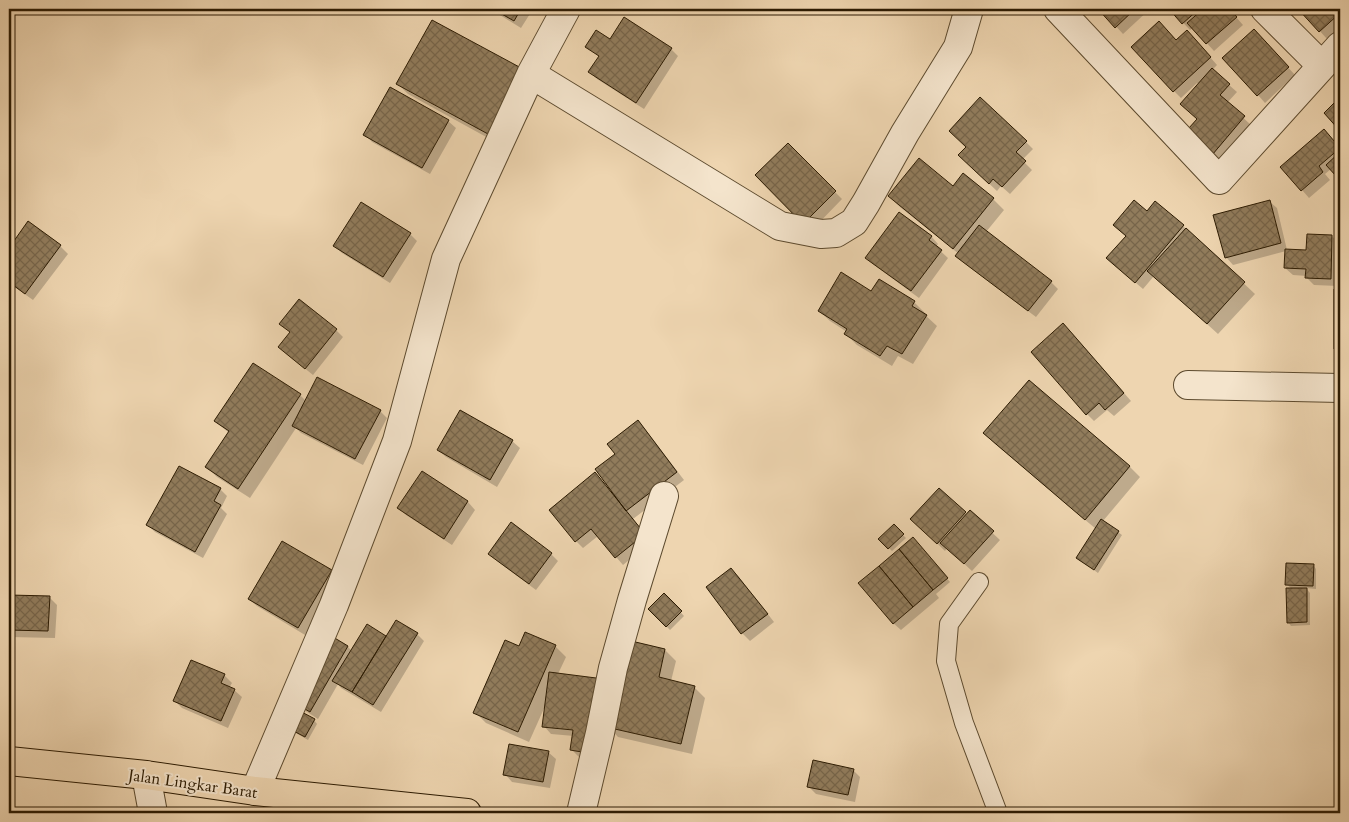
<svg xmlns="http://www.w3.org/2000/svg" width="1349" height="822" font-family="Cardo,serif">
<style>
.shadow{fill:#0003}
.building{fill:url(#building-cross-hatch);stroke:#2c1b02}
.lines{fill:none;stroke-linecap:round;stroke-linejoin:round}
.lane-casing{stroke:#5c4a2e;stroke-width:20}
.street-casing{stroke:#5c4a2e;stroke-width:30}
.highway-casing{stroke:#2c1b02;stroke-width:30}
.lane{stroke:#f4e4cc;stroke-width:18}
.street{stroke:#f4e4cc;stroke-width:28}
.highway{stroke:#eed5b0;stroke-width:28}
.labels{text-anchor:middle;stroke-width:4;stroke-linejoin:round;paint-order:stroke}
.street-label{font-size:16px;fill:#2c1b02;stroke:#f4e4cc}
</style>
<defs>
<pattern id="building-cross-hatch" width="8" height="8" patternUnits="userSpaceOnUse" patternTransform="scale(1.25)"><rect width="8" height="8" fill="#917c5c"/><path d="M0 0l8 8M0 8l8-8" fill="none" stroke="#77654a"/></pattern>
</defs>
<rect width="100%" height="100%" fill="#eed5b0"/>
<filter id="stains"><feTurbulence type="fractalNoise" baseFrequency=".004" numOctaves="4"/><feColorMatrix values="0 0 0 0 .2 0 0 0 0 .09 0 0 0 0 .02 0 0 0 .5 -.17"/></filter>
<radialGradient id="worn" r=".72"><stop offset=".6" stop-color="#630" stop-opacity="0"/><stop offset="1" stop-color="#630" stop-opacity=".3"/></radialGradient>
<path class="shadow" d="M490 9H533L521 28Z
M1100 9H1150L1123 34Z
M1170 9H1229L1243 25 1214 51 1193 28 1190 30Z
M1300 9H1340V27L1327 39Z
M432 21 499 144 408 94 398 84Z
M1261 38 1295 75 1265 103 1258 95Z
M1194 39 1217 65 1212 70 1237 92 1227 103 1251 125 1215 167 1198 119 1199 84 1197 83 1181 98 1174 91 1177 41Z
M610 41 671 49 678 56 644 109 597 79 590 72 599 57 586 46Z
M448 121 456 128 430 174 372 142 365 134Z
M1331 138 1340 149V179L1331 169 1325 174 1330 180 1309 198 1282 167Z
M1026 142 1033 149 1022 160 1032 170 1010 194 1001 186 997 191 967 163Z
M788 145 842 199 812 230Z
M963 175 993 199 1004 210 986 232 1051 282 1058 289 1036 317 964 263 959 254 900 207 889 196 953 187Z
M1269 201 1277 208 1287 250 1308 251 1332 236 1339 244 1338 286 1314 285 1307 278V276L1293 275 1285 268 1286 251 1233 265 1226 257Z
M1147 213 1183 226 1255 294 1218 334 1154 276 1143 289 1115 265Z
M29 223 60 246 68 254 33 300 9 283V250Z
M410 234 417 241 390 283 342 253 335 246Z
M931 236 938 244 936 247 948 258 919 298 874 265 867 258Z
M1336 290H1340V354L1336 349Z
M914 302 925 313 924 314 937 326 913 364 898 356 892 366 857 345 846 334 847 332 830 321 819 311Z
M281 324 336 330 343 337 313 375 287 354 279 347 291 333Z
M1071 332 1131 401 1114 416 1107 410 1094 421 1087 414Z
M300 395 306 401 380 411 387 418 363 465 301 433 296 428 250 498 217 477 207 467 229 433 215 421Z
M638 422 645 429 684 480 633 519 651 542 623 565 598 536 583 548 576 541 602 481 614 495 615 493 616 455Z
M985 433 1130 467 1140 477 1103 521 1122 535 1098 573 1077 558 1096 529 995 444Z
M512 441 520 448 497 487 446 457 438 450Z
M422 473 468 502 475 510 452 545 406 515 399 508Z
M220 489 227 496 221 508 227 514 203 558 155 532 148 525Z
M939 489 967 515 970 512 1000 540 972 571 947 548 945 551 919 526Z
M894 526 906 538 892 551 880 539Z
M916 542 950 582 936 594 939 598 901 630 893 623Z
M490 554H551L558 561 536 590 497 561Z
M1313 565 1316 569V589L1306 588 1310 593V625L1291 626 1288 622 1292 589 1286 584Z
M731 569 739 577 774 622 750 641 742 633 707 588Z
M331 571 338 578 305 635 257 606 249 599Z
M664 594 684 616 670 630 649 609Z
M9 596 49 597 57 605 55 638 9 637Z
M367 626 387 638 417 634 424 641 381 712 341 688 338 684 318 719 304 710 333 638 348 647 352 651Z
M628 641 665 650 676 661 671 681 694 687 705 698 692 754 618 737 608 726Z
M555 646 566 657 558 674 601 760 579 757 572 750 574 736 551 734 544 726 546 704 529 742 486 723 475 712 520 648Z
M224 675 232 683 229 688 234 690 242 697 228 728 182 708 175 701Z
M314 720 317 724 308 740 289 729Z
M548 752 556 759 550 788 512 782 505 774Z
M853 770 860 777 855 802 816 794 808 786Z"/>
<path class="building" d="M493 9H521L514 21Z
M1098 9H1135L1115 28Z
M1169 9H1199L1182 24Z
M1203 9H1230L1237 17 1206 44 1187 23Z
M1298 9H1340V13L1319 32Z
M624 17 672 48 636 103 588 72 599 56 585 47 596 30 610 39Z
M432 20 523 69 488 134 396 84Z
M1159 21 1176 40 1187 30 1211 57 1173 92 1131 47Z
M1254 29 1289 67 1257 96 1222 58Z
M1212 68 1230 84 1220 95 1245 116 1207 161 1180 138 1197 119 1180 104Z
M390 87 449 120 422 168 363 135Z
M980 97 1027 141 1016 152 1026 161 1002 187 993 179 989 184 958 155 966 147 949 131Z
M1340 97V131L1324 113Z
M1324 129 1340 148 1319 166 1323 172 1301 191 1280 167Z
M788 143 836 191 803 224 755 175Z
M1340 152V172L1336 176 1326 165Z
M919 158 953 186 963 173 994 198 953 249 888 196Z
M1134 200 1147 211 1155 201 1184 225 1135 283 1106 258 1126 236 1113 225Z
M1270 200 1281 243 1225 258 1213 215Z
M361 202 411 233 383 277 333 246Z
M899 212 932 236 929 240 942 250 911 291 865 258Z
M28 221 61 245 25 294 9 282V248Z
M979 225 1052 281 1028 311 955 256Z
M1186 228 1245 282 1207 324 1147 271Z
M1307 234 1332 235 1331 279 1305 278 1306 269 1284 268 1285 249 1306 250Z
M841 272 871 291 879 279 915 301 912 306 927 315 902 354 887 346 880 356 844 334 847 329 818 311Z
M1334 289H1340V349H1334Z
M299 299 337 329 305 369 278 347 290 332 279 324Z
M1063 323 1124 393 1105 410 1099 403 1086 415 1031 352Z
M253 363 301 394 238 489 205 467 229 431 214 421Z
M317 377 381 410 355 459 292 426Z
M1029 380 1130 466 1085 520 983 433Z
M460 410 513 440 490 480 437 450Z
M638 420 677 472 626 511 595 469 615 454 607 444Z
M179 466 221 488 214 501 221 505 195 552 146 525Z
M422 471 468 501 444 539 397 508Z
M595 472 645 534 615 558 591 529 575 542 549 510Z
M939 488 966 512 937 544 910 519Z
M970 510 994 531 964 564 940 543Z
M1101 519 1119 531 1094 570 1076 558Z
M511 522 552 553 529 584 488 554Z
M894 524 904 534 888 549 878 539Z
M913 537 948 578 933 590 899 549Z
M282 541 332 570 298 628 248 599Z
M899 549 933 590 913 607 879 566Z
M1286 563 1314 564 1313 586 1285 585Z
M879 566 913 607 893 624 858 583Z
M731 568 768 614 741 634 706 587Z
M1286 588H1307V622L1287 623Z
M664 593 682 611 666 627 648 609Z
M9 595 50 596 48 631 9 630Z
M396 620 418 633 373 705 352 692Z
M367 624 386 636 352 692 332 681Z
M525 632 556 645 518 732 473 713 505 640 519 646Z
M333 637 348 646 310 712 295 703Z
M627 640 665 649 659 677 695 686 681 744 606 727Z
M191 660 225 674 221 683 235 689 221 721 173 701Z
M549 672 604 679 594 754 570 750 573 730 542 727Z
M294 708 315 719 305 737 284 726Z
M509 744 549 751 543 782 503 775Z
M813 760 854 769 848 795 807 787Z"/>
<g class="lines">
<defs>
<path id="lane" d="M979 582 949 624 946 661 964 723 998 813"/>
<path id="street" d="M1058 9 1219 180 1340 46
M1265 9 1322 66
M531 74 780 226 821 234 836 233 854 222 866 203 905 133 958 47 969 9
M1188 385 1340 388
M146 775 153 813
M255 791 334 605 397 441 446 259 531 74 566 9
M581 813 600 733 613 668 632 600 664 496"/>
<path id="highway" d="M9 761 146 775 255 791 467 813"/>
</defs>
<use href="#lane" class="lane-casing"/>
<use href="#street" class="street-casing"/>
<use href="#highway" class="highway-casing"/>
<use href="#lane" class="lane"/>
<use href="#street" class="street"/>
<use href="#highway" class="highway"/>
</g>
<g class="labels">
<g class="street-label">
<text transform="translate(193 783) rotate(8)" y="6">Jalan Lingkar Barat</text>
</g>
</g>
<rect width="1349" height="822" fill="none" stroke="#eed5b0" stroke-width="30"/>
<rect x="10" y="10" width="1329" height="802" fill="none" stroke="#2c1b02" stroke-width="2.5"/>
<rect x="15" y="15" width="1319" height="792" fill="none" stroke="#2c1b02"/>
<rect width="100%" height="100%" filter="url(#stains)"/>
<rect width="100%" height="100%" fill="url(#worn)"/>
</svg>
